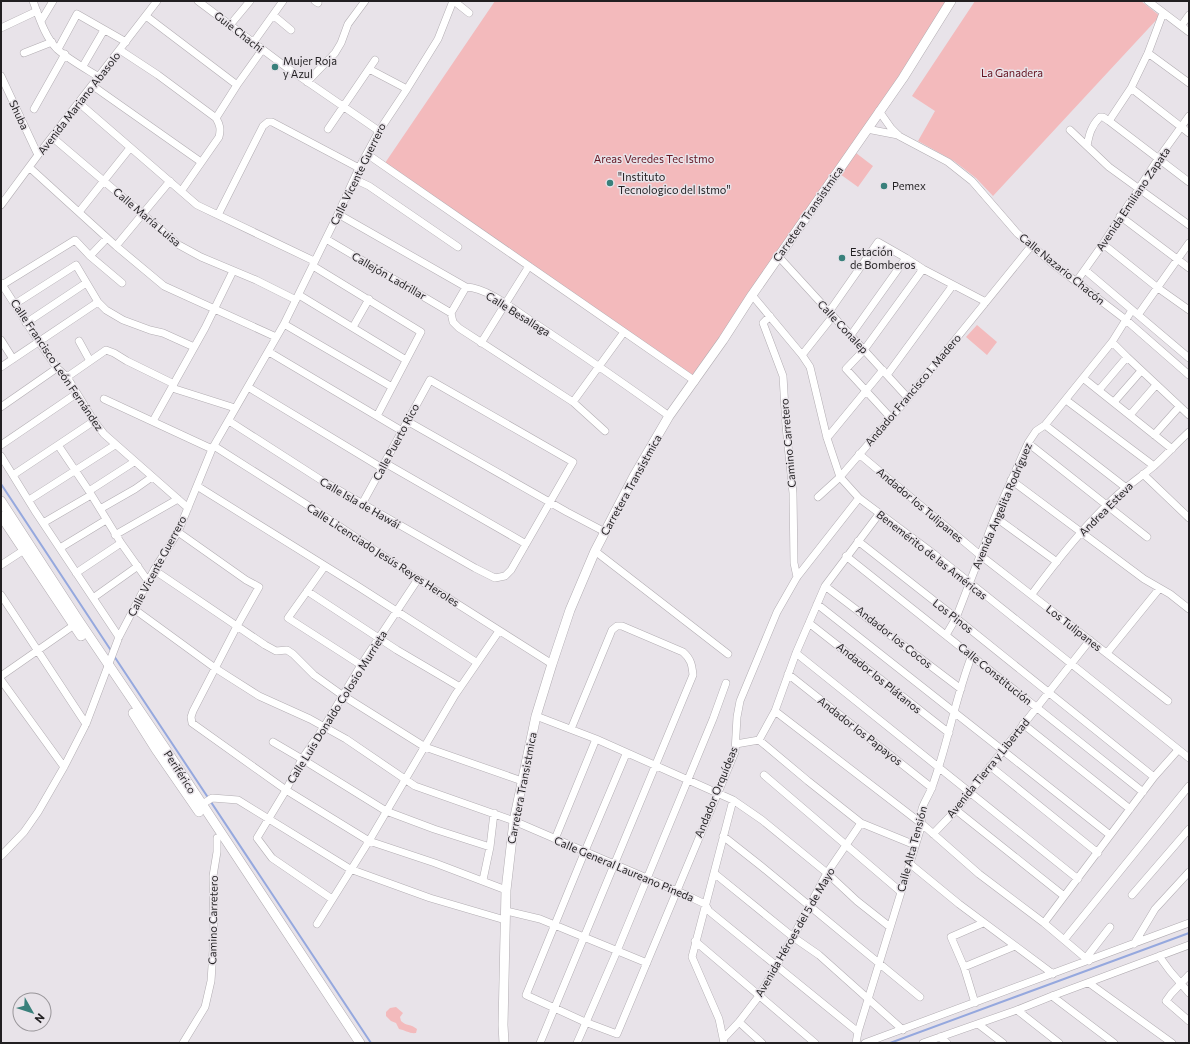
<svg xmlns="http://www.w3.org/2000/svg" width="1190" height="1044" font-family="Commissioner,sans-serif">
<style>
.green{fill:#f3babc}
.lines{fill:none;stroke-linecap:round;stroke-linejoin:round}
.stream{stroke:#95a8de;stroke-width:2}
.minor-casing{stroke:#b2adb2;stroke-width:8}
.major-casing{stroke:#b2adb2;stroke-width:10}
.minor{stroke:#fff;stroke-width:7}
.major{stroke:#fff;stroke-width:9}
.poi-dot{fill:#39807b;stroke:#e8e3e9;stroke-width:1.5}
.labels{text-anchor:middle;stroke-width:3;stroke-linejoin:round;paint-order:stroke}
.street-label{font-size:11px;fill:#211f21;stroke:#e8e3e9}
.poi-label{font-size:11px;fill:#211f21;stroke:#e8e3e9;text-anchor:start}
.park-label{font-size:11px;fill:#631421;stroke:#e8e3e9}
</style>
<rect width="100%" height="100%" fill="#e8e3e9"/>
<path class="green" d="M495 1H953L695 381 385 163Z
M975 1H1141L1160 16 993 196 976 178 954 161 918 141 935 111 912 96Z
M856 153 873 166 858 187 840 174Z
M977 325 997 342 987 355 966 337Z
M396 1007 403 1013 400 1017 401 1021C406 1026 411 1024 417 1029L416 1033C410 1034 405 1030 399 1029L396 1023 391 1021 386 1016V1012L390 1008Z"/>
<g class="lines">
<path class="stream" d="M1 484 112 652
M114 656 371 1043
M890 1043 1189 933"/>
<defs>
<path id="minor" d="M33 1C39 17 45 37 57 49 68 59 86 69 99 77
M198 1 286 67 379 131
M315 1 318 3
M454 1 469 13
M1148 1 1189 32
M1163 13 1148 53 1131 88 1109 121 1189 182
M273 15 291 30
M146 16 237 85
M41 21 53 1
M230 25 250 1
M1181 26 1189 15
M1 28 37 11
M253 43 283 1
M58 49 77 14 126 42
M120 50 158 75 216 118C220 125 221 129 219 137L182 190
M24 53 52 42
M1148 53 1189 83
M83 66 104 30
M369 69 407 89
M1 76 38 155
M307 82 335 53 341 43 348 24 365 1
M93 86 201 162
M1131 88 1189 133
M79 103 197 205 314 261
M34 109 65 54
M879 111 891 128 899 136 948 162 972 181 1017 233 1053 264 1126 320 1189 375
M216 118 237 85 262 50
M328 129 375 60
M867 129 898 135
M1070 130 1109 167 1189 225
M52 137 179 245 201 257 256 280 296 300
M1087 146C1089 135 1091 126 1100 117H1103L1109 121
M367 154 695 381
M29 167 116 246 164 286 276 337
M354 179 369 186 458 247
M1 205 38 155 157 1
M79 212 130 148
M338 214 466 287C489 288 517 312 536 324 581 354 625 384 669 416
M218 215 263 126 268 122H272L359 168
M1120 216 1189 268
M326 239 451 313
M1103 244 1158 288 1189 310
M116 246 170 181
M90 256 107 238
M779 257 908 398
M313 266 421 332 377 416
M1085 270 1189 358
M1076 282 1103 244 1158 159 1189 116
M1 283 39 342 57 368 67 377 94 421 104 434 188 508
M2 285 75 240 90 256 122 283
M466 287 451 313 453 322 459 328 573 402 605 431
M299 295 406 360
M752 295 802 355 810 367 827 438 840 477 859 498 934 554 1189 758
M98 302 106 310 123 320 150 330 163 333 194 347
M829 312 878 242 906 258 923 269 986 302
M1138 315 1189 243
M770 316 763 323 783 376 786 426 793 493 794 563 797 577
M26 323 86 283
M284 324 392 387
M353 327 369 299
M851 335 906 258
M1 340 13 359
M79 341 90 361
M1112 342 1127 357 1189 415
M481 343 529 266
M269 352 402 431
M802 355 833 316
M1 367 98 302 76 265 15 304
M887 375 953 285
M67 377 106 350 114 353 127 361 174 384
M1083 378 1172 449
M248 387 382 468
M172 388 235 408
M1099 390 1127 357
M104 399 212 449
M1066 400 1154 466
M573 402 624 332
M1114 402 1141 371
M1 407 57 368
M1130 415 1156 385
M890 417 846 369 864 350 923 269
M153 421 205 328 233 271
M229 421 321 480 475 568 495 578 505 576 511 570 573 462 430 380 362 504
M407 421 567 512 605 532
M1045 425 1125 487
M1154 435 1179 407
M827 438 883 370
M1028 443 1147 537
M1 445 76 394
M58 445 89 491 121 543 148 581
M214 446 315 510 418 579 552 664
M859 454 980 555 1168 701
M1 456 35 511 119 637
M385 463 526 544
M1143 474 1189 518
M13 475 94 421
M1011 480 1144 579 1170 594 1189 609
M197 486 359 587 476 662
M89 491 134 462
M818 497 840 477 908 398 1032 245
M29 500 115 445
M100 509 135 489 152 477
M995 517 1057 562
M43 523 91 495
M178 532 246 580 259 587 237 626 193 711 191 717 192 723 286 790 369 841 435 863 506 890
M115 535 178 499
M858 541 956 618 1154 777
M60 548 106 520
M595 551 728 654
M846 556 1143 792
M1 565 24 550
M325 566 288 618 361 665
M154 570 265 645 276 651 287 650 293 654 314 675 342 695 425 747 522 781
M76 573 121 543
M825 586 961 689
M307 591 397 650 460 687
M1032 594C1055 563 1079 532 1107 505 1121 490 1138 479 1154 466 1166 455 1177 443 1189 432
M1 595 86 724
M93 598 138 566
M817 604 1110 835
M134 609 215 668 259 696 310 719 346 739 415 786 514 821 686 895 705 904 709 911 858 1032
M809 623 949 733
M946 635 956 618 995 517 1028 443 1036 431 1045 425 1112 342 1132 310
M796 653 1078 879
M1107 653 1159 589
M788 674 932 788
M1 676 77 623
M1 680 64 767
M775 711 922 824 979 874 1044 923 1089 961
M536 716 596 739 733 800 762 820 827 873 857 901 890 927
M1023 724 1130 809
M759 740 808 781 861 823 915 845
M273 742 302 759 386 811 434 829 490 847
M736 744 759 740 775 711 796 653 825 586 879 514
M626 754 585 851 526 995 585 1022 617 1034 735 752 737 717 740 701 777 612 797 577 859 498
M990 766 1098 853
M764 775 901 892
M198 807 212 798 238 800 350 869 430 898 505 920
M956 810 1064 896
M933 834 956 810 1090 640
M723 836 761 866 920 997
M555 839 596 739
M1 856 24 832 38 812 64 767 86 724 119 637 154 570 178 532 212 449 284 324 338 214 359 168 379 131 407 89 438 39 453 1
M909 863 959 904 1053 974
M714 873 793 937 819 955 903 1030
M483 880 490 847 494 813
M1132 895 1189 829
M332 899 272 858 257 838 286 790 302 759 324 727 361 665 418 579
M506 911 540 919 647 963
M1044 923 1154 777 1178 750
M317 924 369 841 455 695 499 631
M1064 940 1189 786
M695 941 815 1043
M1134 944 1155 909 1189 872
M1159 956 1170 971 1189 993
M1086 958 1110 927
M964 967 1015 946
M1189 975 1171 994 1166 1001 1189 1021
M1089 983 1172 1043
M1052 996 1114 1043
M975 1003 964 967 951 937 983 923
M1017 1010 1059 1043
M739 1022 762 1043
M978 1024 1003 1043
M940 1037 947 1043
M724 1038 739 1022 759 996 793 937 827 873 861 823
M183 1043 205 1007 211 981 214 936 213 876 217 852V838
M540 1043 693 675C692 665 691 659 683 652L622 626H617L612 630 571 729
M577 1043 617 951 713 719 726 683
M724 1043 719 1019 692 957 733 800
M856 1043 858 1032 922 824C918 807 927 801 932 787 948 744 955 698 972 655
M865 1043 1189 923
M923 1043 1017 1010 1052 996 1189 945"/>
<path id="major" d="M1 501 79 621 165 748 360 1043
M1 516 81 636
M133 713 157 751 199 812
M504 1043 503 1025 506 890 514 821 536 716 552 664 570 610 595 551 634 476 669 416 723 340 752 295 903 78 951 1"/>
</defs>
<use href="#minor" class="minor-casing"/>
<use href="#major" class="major-casing"/>
<use href="#minor" class="minor"/>
<use href="#major" class="major"/>
</g>
<g class="poi-dot">
<circle cx="275" cy="67" r="4"/>
<circle cx="610" cy="183" r="4"/>
<circle cx="884" cy="186" r="4"/>
<circle cx="842" cy="258" r="4"/>
</g>
<g class="labels">
<g class="street-label">
<text transform="translate(239 32) rotate(38)" y="4">Guie Chachi</text>
<text transform="translate(79 103) rotate(-52)" y="4">Avenida Mariano Abasolo</text>
<text transform="translate(19 115) rotate(65)" y="4">Shuba</text>
<text transform="translate(358 174) rotate(-64)" y="4">Calle Vicente Guerrero</text>
<text transform="translate(1133 199) rotate(-56)" y="4">Avenida Emiliano Zapata</text>
<text transform="translate(808 214) rotate(-55)" y="4">Carretera Transistmica</text>
<text transform="translate(147 217) rotate(40)" y="4">Calle María Luisa</text>
<text transform="translate(1062 269) rotate(39)" y="4">Calle Nazario Chacón</text>
<text transform="translate(389 276) rotate(30)" y="4">Callejón Ladrillar</text>
<text transform="translate(518 314) rotate(32)" y="4">Calle Besallaga</text>
<text transform="translate(843 327) rotate(47)" y="4">Calle Conalep</text>
<text transform="translate(57 365) rotate(56)" y="4">Calle Francisco León Fernández</text>
<text transform="translate(913 390) rotate(-50)" y="4">Andador Francisco I. Madero</text>
<text transform="translate(396 442) rotate(-62)" y="4">Calle Puerto Rico</text>
<text transform="translate(788 443) rotate(-95)" y="4">Camino Carretero</text>
<text transform="translate(631 485) rotate(-61)" y="4">Carretera Transistmica</text>
<text transform="translate(360 503) rotate(30)" y="4">Calle Isla de Hawái</text>
<text transform="translate(920 505) rotate(40)" y="4">Andador los Tulipanes</text>
<text transform="translate(1002 506) rotate(-67)" y="4">Avenida Angelita Rodríguez</text>
<text transform="translate(1106 509) rotate(-45)" y="4">Andrea Esteva</text>
<text transform="translate(383 555) rotate(33)" y="4">Calle Licenciado Jesús Reyes Heroles</text>
<text transform="translate(932 555) rotate(38)" y="4">Benemérito de las Américas</text>
<text transform="translate(157 566) rotate(-62)" y="4">Calle Vicente Guerrero</text>
<text transform="translate(953 616) rotate(38)" y="4">Los Pinos</text>
<text transform="translate(1074 628) rotate(38)" y="4">Los Tulipanes</text>
<text transform="translate(894 637) rotate(38)" y="4">Andador los Cocos</text>
<text transform="translate(995 674) rotate(39)" y="4">Calle Constitución</text>
<text transform="translate(879 678) rotate(39)" y="4">Andador los Plátanos</text>
<text transform="translate(337 707) rotate(-58)" y="4">Calle Luis Donaldo Colosio Murrieta</text>
<text transform="translate(860 731) rotate(38)" y="4">Andador los Papayos</text>
<text transform="translate(988 768) rotate(-51)" y="4">Avenida Tierra y Libertad</text>
<text transform="translate(180 772) rotate(57)" y="4">Periférico</text>
<text transform="translate(522 788) rotate(-79)" y="4">Carretera Transistmica</text>
<text transform="translate(716 792) rotate(-68)" y="4">Andador Orquídeas</text>
<text transform="translate(912 849) rotate(-75)" y="4">Calle Alta Tensión</text>
<text transform="translate(624 869) rotate(23)" y="4">Calle General Laureano Pineda</text>
<text transform="translate(213 920) rotate(-89)" y="4">Camino Carretero</text>
<text transform="translate(795 932) rotate(-60)" y="4">Avenida Héroes del 5 de Mayo</text>
</g>
<g class="poi-label">
<text x="283" y="65">Mujer Roja<tspan x="283" dy="13">y Azul</tspan></text>
<text x="618" y="181">"Instituto<tspan x="618" dy="13">Tecnologico del Istmo"</tspan></text>
<text x="892" y="190">Pemex</text>
<text x="850" y="256">Estación<tspan x="850" dy="13">de Bomberos</tspan></text>
</g>
<g class="park-label">
<text x="1012" y="77">La Ganadera</text>
<text x="654" y="163">Areas Veredes Tec Istmo</text>
</g>
</g>
<rect width="1190" height="1044" fill="none" stroke="#211f21" stroke-width="4"/>
<g transform="translate(32 1012) rotate(129)"><circle r="19" fill="#e8e3e9" stroke="#989599"/>
<path d="M0-3L7 15L0 10L-7 15Z" fill="#39807b"/>
<text y="-6" font-size="11" font-weight="bold" text-anchor="middle" fill="#211f21">N</text>
</g>
</svg>
